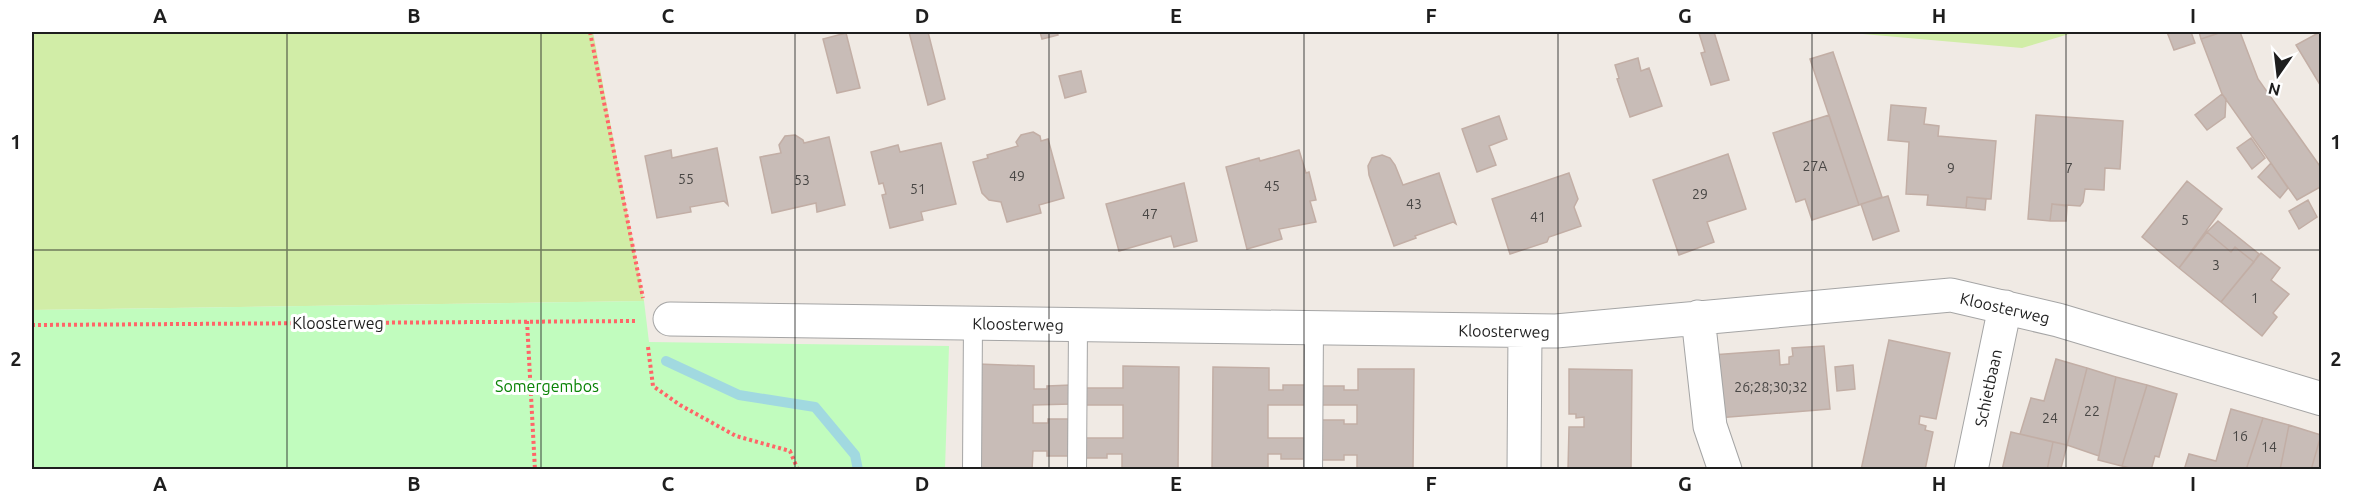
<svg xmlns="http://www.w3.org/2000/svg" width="2353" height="501" font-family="Ubuntu,sans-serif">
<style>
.grass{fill:#d1eda7}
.park{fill:#c1fcbe}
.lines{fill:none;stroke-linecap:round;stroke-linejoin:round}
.stream{stroke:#a1d9e0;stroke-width:10}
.building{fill:#c8bcb7;stroke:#c2aea5;stroke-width:1.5}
.lane-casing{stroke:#a5a5a5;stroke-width:20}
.street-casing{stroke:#a5a5a5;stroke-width:35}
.path{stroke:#ff6568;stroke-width:4;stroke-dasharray:3 3;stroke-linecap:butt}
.lane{stroke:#fff;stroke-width:18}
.street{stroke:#fff;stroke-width:33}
.grid{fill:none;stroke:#1e1e1e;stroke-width:1.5;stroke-opacity:0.55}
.labels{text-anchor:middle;stroke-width:6;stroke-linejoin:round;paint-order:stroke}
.number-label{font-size:14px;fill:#484644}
.street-label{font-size:16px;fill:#1e1e1e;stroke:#fff}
.park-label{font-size:16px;fill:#0a8306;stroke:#fff}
.neatline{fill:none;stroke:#1e1e1e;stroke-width:2}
.grid-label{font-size:20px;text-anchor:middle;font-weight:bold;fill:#1e1e1e}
</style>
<rect width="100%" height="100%" fill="#f0eae4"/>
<path class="grass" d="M32 32H593L644 301 32 310Z
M1840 32H2076L2022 48Z"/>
<path class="park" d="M644 301 649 342 949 346 945 469H32V310Z"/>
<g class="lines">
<path class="stream" d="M666 361 739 395 815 407 855 455 858 470"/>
</g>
<path class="building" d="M909 32H928L945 99 928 105Z
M1040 32H1057L1058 35 1042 39Z
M1705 32H1714L1729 80 1711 85 1701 53 1705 52 1699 33Z
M2167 32H2191L2195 43 2174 50Z
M2199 32H2222L2201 39Z
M2222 32H2240L2258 79 2322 169V186L2297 200 2222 94 2201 39Z
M2320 32H2322V88L2296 45Z
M846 33 860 88 837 93 823 39Z
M1833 52 1882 197 1859 205 1810 59Z
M1638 58 1641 71 1649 68 1662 106 1630 117 1617 79 1619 78 1615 65Z
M1081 71 1086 92 1065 98 1059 76Z
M2222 94 2226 99 2225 117 2207 130 2195 115Z
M1891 105 1926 108 1924 124 1939 126 1938 136 1996 141 1991 199 1967 197 1966 208 1927 205 1928 195 1906 194 1909 142 1888 140Z
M1829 115 1859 205 1812 220 1805 199 1796 202 1773 133Z
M2036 115 2123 121 2120 169 2105 168 2104 190 2085 189 2083 202 2080 206 2052 204 2050 221 2028 219Z
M1499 116 1507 139 1489 146 1496 165 1477 172 1462 129Z
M1033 132 1040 136 1041 141 1048 139 1064 198 1039 205 1041 213 1007 222 1001 202 989 200 982 193 973 162 988 158 987 155 1018 146 1016 142 1021 135Z
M795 135 803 140 804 143 829 137 845 205 817 212 816 203 772 213 760 157 781 153 779 145 785 136Z
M2251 138 2265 158 2252 169 2237 148Z
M941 143 956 204 921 212 923 220 890 228 882 195 886 194 883 183 879 184 871 152 898 145 900 152Z
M717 148 728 205 724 201 690 207 691 212 657 218 645 156 671 150 672 158Z
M1299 150 1306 173 1309 172 1316 200 1310 201 1316 222 1279 229 1282 239 1247 249 1226 167 1259 158 1260 161Z
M1728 154 1746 209 1707 222 1714 242 1679 255 1653 180Z
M1382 155 1390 158 1395 165 1403 185 1439 173 1456 224 1453 222 1415 236 1416 238 1394 246 1369 175 1368 166 1372 158Z
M2271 163 2288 188 2280 198 2258 177Z
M1569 173 1578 199 1574 207 1581 226 1549 237 1547 242 1510 254 1492 199Z
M2187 181 2222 209 2179 268 2142 237Z
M1184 183 1197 241 1174 247 1171 236 1119 251 1106 204Z
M1888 196 1899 231 1873 240 1861 204Z
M1967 197 1986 199 1985 210 1966 208Z
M2308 200 2317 217 2299 229 2289 211Z
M2052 204 2067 206 2066 221H2050Z
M2218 221 2259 254 2254 262 2235 247 2231 252 2207 232Z
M2207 232 2231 252 2235 247 2254 262 2221 302 2179 268Z
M2261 253 2280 268 2271 280 2289 294 2273 313 2277 317 2262 336 2221 302Z
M1889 340 1950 353 1936 419 1920 416 1919 424 1926 426 1925 430 1933 432 1925 470H1861Z
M1824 346 1830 409 1717 418 1712 355 1779 350 1780 365 1789 364V357L1793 356 1792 348Z
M2056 359 2087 368 2067 445 2020 434 2031 398 2044 401Z
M978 364 1034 366V389H1047V386L1071 385V404L1033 405V423H1048V419H1070L1069 456H1047V451H1033L1032 470H977Z
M1853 365 1855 389 1837 391 1835 367Z
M1123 366 1179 367 1178 470H1122V454H1107V458H1083L1084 438H1123V405H1083V388H1123Z
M1213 367 1269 368V390H1283V385H1307L1306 405H1268V438H1304V459H1281V454H1268V470H1212Z
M2087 368 2116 377 2099 456 2067 445Z
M1358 369H1414L1413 470H1357V455H1344V460H1316L1317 420H1344V424H1357V405H1317L1318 386H1344V390H1358Z
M1569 369 1632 370 1631 470H1568L1569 427H1584V417L1576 418V414H1569Z
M2116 377 2147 385 2122 466 2098 460Z
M2147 385 2177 394 2159 457 2155 456 2151 470H2137L2122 466Z
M2231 409 2263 418 2246 470H2184L2189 454 2216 461Z
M2263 418 2289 425 2280 470H2246Z
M2289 425 2321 435 2311 470H2280Z
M2011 432 2053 442 2047 470H2002Z
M2321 435 2322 470H2311Z
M2053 442 2067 445 2061 468 2047 470Z"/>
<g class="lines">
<defs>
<path id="lane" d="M972 470 973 323
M1077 470 1078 325
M1313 470 1314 328"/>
<path id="street" d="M1698 317 1710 426 1725 470
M670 319 1556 331 1951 295 2058 320 2322 399
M1524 470 1525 331
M1971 470 2005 307"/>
</defs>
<use href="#lane" class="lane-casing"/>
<use href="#street" class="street-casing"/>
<path class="path" d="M590 32 643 298
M527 321 535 470
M32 325 637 321
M648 347 653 386 680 405 736 436 790 451 798 470"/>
<use href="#lane" class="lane"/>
<use href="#street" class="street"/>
</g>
<path class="grid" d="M287 32V470M541 32V470M795 32V470M1049 32V470M1304 32V470M1558 32V470M1812 32V470M2066 32V470M32 250H2322"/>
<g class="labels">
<g class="number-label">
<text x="1815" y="171">27A</text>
<text x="1951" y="173">9</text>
<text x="2069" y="173">7</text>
<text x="1017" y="181">49</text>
<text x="686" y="184">55</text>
<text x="802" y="185">53</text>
<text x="1272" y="191">45</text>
<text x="918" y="194">51</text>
<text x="1700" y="199">29</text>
<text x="1414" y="209">43</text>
<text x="1150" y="219">47</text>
<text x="1538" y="222">41</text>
<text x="2185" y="225">5</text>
<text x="2216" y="270">3</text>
<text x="2255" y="303">1</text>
<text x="1771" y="392">26;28;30;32</text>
<text x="2092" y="416">22</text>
<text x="2050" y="423">24</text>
<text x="2240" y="441">16</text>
<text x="2269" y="452">14</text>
</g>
<g class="street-label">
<text transform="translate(2005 308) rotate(13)" y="6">Kloosterweg</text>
<text x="338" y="329">Kloosterweg</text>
<text transform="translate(1018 324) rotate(1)" y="6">Kloosterweg</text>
<text transform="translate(1504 331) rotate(1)" y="6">Kloosterweg</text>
<text transform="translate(1988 388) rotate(-78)" y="6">Schietbaan</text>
</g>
<g class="park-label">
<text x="547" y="392">Somergembos</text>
</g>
</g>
<rect width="2353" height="501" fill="none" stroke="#ffffff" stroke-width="66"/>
<g transform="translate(2278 75) rotate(194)" stroke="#ffffff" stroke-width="4.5" paint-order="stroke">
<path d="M0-4.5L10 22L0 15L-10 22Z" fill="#1e1e1e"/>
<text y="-9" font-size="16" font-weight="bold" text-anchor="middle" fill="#1e1e1e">N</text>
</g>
<rect x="33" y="33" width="2287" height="435" class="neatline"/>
<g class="grid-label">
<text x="160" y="23">A</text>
<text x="414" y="23">B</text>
<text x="668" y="23">C</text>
<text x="922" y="23">D</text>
<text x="1176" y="23">E</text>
<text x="1431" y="23">F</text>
<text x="1685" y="23">G</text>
<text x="1939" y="23">H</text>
<text x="2193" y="23">I</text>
<text x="16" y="149">1</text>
<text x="2336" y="149">1</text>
<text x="16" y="366">2</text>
<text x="2336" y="366">2</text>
<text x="160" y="491">A</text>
<text x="414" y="491">B</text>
<text x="668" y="491">C</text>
<text x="922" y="491">D</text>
<text x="1176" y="491">E</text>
<text x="1431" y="491">F</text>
<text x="1685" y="491">G</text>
<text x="1939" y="491">H</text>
<text x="2193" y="491">I</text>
</g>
</svg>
